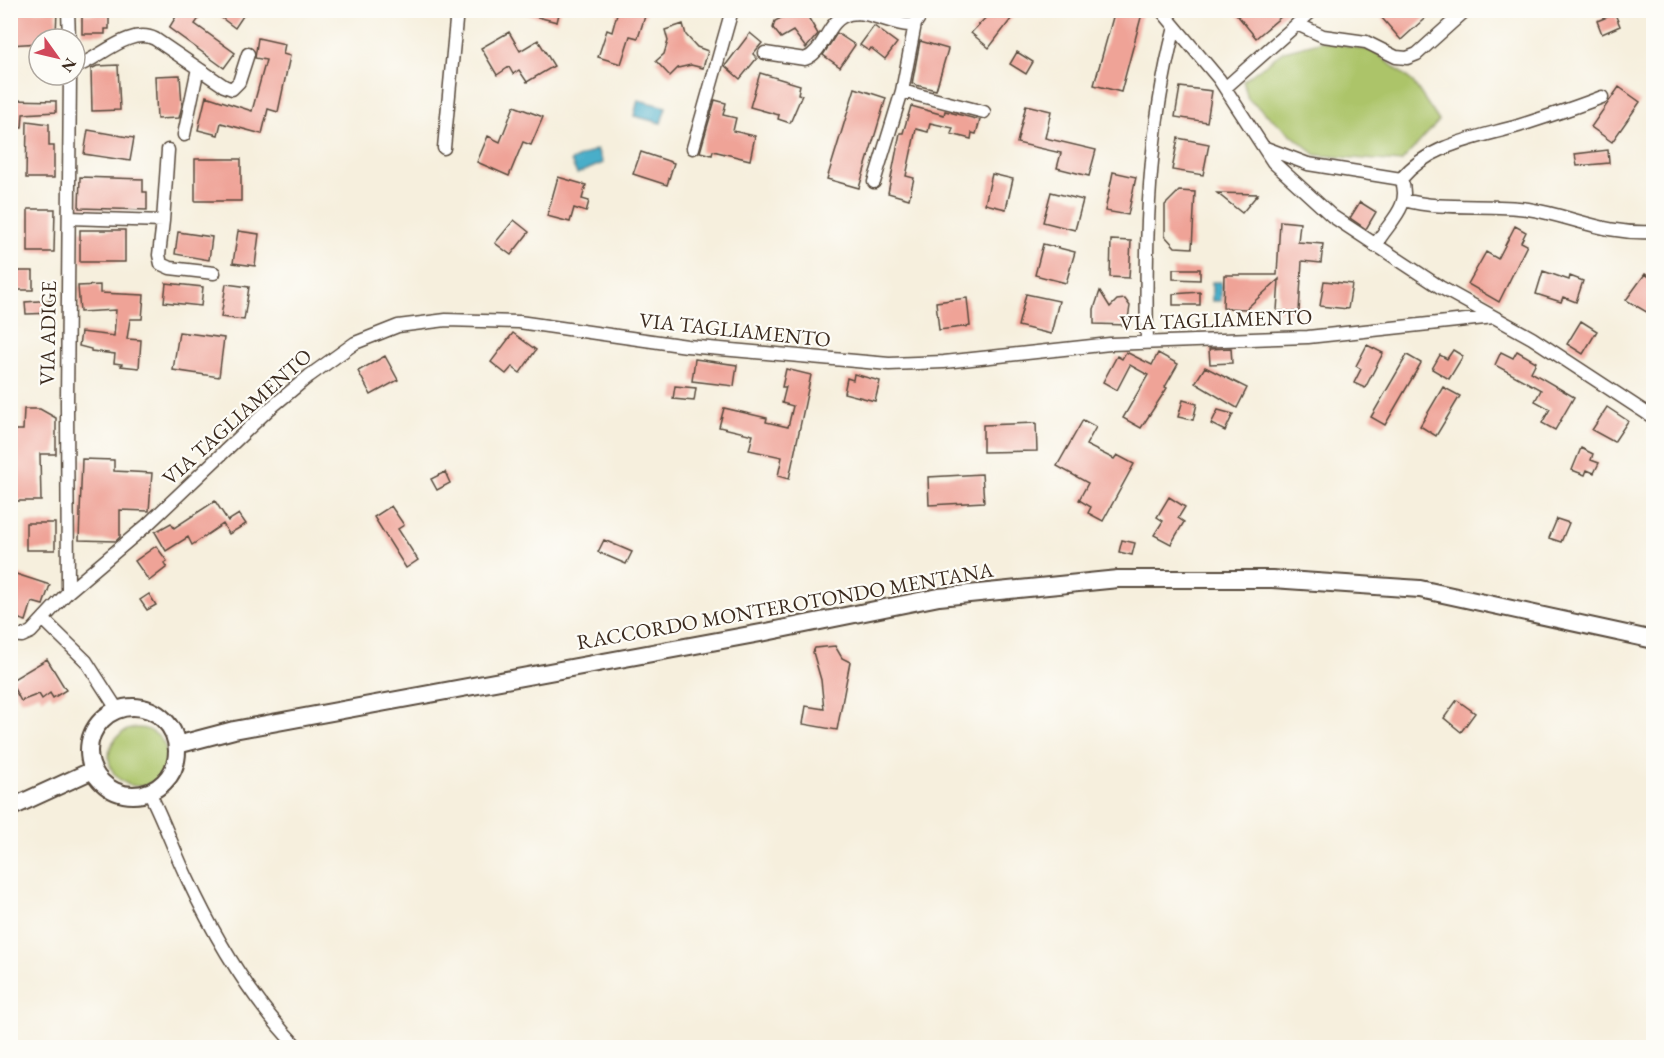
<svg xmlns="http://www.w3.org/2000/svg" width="1664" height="1058" font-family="'EB Garamond',serif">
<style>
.green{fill:#acc469;stroke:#747744;stroke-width:1.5}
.water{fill:#49aec9;stroke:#426c74;stroke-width:1.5}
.building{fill:#efa397}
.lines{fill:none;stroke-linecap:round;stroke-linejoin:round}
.minor-casing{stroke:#57483b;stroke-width:15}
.secondary-casing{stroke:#57483b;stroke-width:20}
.minor{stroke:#fff;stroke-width:12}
.secondary{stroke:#fff;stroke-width:16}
.labels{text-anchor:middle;stroke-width:4.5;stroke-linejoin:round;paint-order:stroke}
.street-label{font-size:21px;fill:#3b2a1e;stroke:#fdfcf7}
</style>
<rect width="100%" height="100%" fill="#fdfcf7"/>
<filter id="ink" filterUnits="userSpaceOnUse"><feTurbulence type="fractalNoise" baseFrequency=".0167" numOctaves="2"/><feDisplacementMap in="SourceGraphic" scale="12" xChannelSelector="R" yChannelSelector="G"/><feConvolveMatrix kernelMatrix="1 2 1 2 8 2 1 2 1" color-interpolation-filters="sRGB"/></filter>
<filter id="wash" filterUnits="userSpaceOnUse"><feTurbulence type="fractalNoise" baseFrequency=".008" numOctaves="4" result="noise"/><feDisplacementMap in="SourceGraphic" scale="24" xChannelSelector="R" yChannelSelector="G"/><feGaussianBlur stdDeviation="1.35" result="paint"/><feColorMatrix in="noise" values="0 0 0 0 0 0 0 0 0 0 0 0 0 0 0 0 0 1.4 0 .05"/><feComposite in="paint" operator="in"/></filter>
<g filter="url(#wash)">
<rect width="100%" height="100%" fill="#f6efdd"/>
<path class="green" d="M1323 41 1374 51 1413 82 1439 121 1401 162 1316 155 1248 99 1243 81 1284 51Z
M109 757a29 29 0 1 1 58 0a29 29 0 1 1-58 0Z"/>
<path class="water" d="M638 100 666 107 661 123 634 116Z
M597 149 603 163 577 174 571 161Z
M1212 282H1221V301H1212Z"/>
<g id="blocks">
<path class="building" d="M57 10 56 35H39V43L10 45V12Z
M180 10H190L200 17 195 24 235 53 224 68 169 28Z
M211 10H247L235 28Z
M526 10H560L557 22 526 14Z
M618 10H647L638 38 630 36 621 64 598 57 607 30 612 32Z
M788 10H804L818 34 806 48 793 31 781 38 773 28 775 21 789 14Z
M993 10H1018L989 48 971 33Z
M1115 10H1143L1121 92 1094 85Z
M1233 10H1289L1256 38Z
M1375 10H1434L1401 40Z
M82 14H109V29H105V34H82Z
M1615 14 1620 26 1602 34 1597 21Z
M683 24 686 35 697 47 708 51 703 68 691 65 678 68 670 76 656 61 664 54 668 41 665 30Z
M874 26 897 43 885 59 871 48 869 51 860 45Z
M509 32 520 51 538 40 554 66 527 82 519 70 513 74 509 67 497 75 481 48Z
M750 33 762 43 753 54 757 58 740 79 725 66Z
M837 33 855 45 840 67 823 55Z
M258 38 285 44 283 54 290 56 278 112 268 109 262 134 221 123 218 135 198 130 206 96 252 111 266 60 255 58Z
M920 41 948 49 936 90 912 84Z
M1017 52 1033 62 1026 74 1010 64Z
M118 65 120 110 92 111 91 69 97 66Z
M760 73 800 85 798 94 802 95 790 123 778 119 779 115 750 107Z
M180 75 182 106 179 118 157 119 155 76Z
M1180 87 1212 91 1207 122 1175 117Z
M1619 87 1640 102 1612 142 1591 127Z
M855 88 886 98 859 188 827 179Z
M10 100 56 101V112L23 114 22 128H10Z
M715 100 726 103 723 115 736 118 733 131 755 136 750 160 713 151 712 155 700 152Z
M1026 105 1051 111 1045 138 1096 150 1089 176 1057 168 1061 153 1017 143Z
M514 106 543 117 531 145 523 142 509 176 477 162 488 136 500 142Z
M911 106 944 115 945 111 980 120 976 134 972 133 971 139 951 134 953 128 930 123 928 132 916 129 906 176 914 178 909 199 888 193 900 133H903Z
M27 121 49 124V146H54V178H26Z
M88 130 134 138 130 161 84 154Z
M1178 138 1209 144 1203 175 1172 170Z
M1608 150 1609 163 1577 166 1575 154Z
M641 152 674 163 667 185 633 174Z
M195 159H241V201H195Z
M1113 172 1136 177 1128 215 1105 211Z
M992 174 1013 179 1006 209 985 204Z
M80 177 143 179V192H147V210L79 208Z
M558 177 586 185 582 199 589 201 586 212 574 208 570 222 547 216Z
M1179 191 1195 192 1192 248 1175 247 1165 236V205Z
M1051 192 1083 200 1075 230 1043 222Z
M1217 193 1258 194 1242 213Z
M1360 202 1376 212 1366 229 1350 218Z
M28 209H55L54 252H28Z
M514 220 529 232 511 255 495 243Z
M1280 221 1300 223 1298 242 1323 244 1321 263 1302 261 1299 312 1277 311 1279 279 1246 309 1223 308 1224 275H1277Z
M1515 226 1526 232 1521 242 1527 245 1499 302 1468 284 1486 252 1498 259Z
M80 230H125V262H80Z
M238 231 259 234 255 266 233 263Z
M178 232 212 237 209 260 175 254Z
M1111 240 1131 241 1129 278 1110 277Z
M1043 244 1075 252 1066 283 1035 275Z
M1173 269H1200V280L1173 279Z
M10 271H33V290H10Z
M1543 271 1569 280 1570 276 1583 281 1576 302 1563 297 1561 302 1536 294Z
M1645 274 1653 279V307L1650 314 1626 300Z
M1324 281 1352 284 1348 309 1320 306Z
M166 283 203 287 201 306 164 302Z
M226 284 249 287 244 320 221 317Z
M100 285V293L144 295 142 319H130L127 339 141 340 139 368 121 366 122 364 114 363 115 354 91 351V349L79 346 81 332 114 336 116 310 80 312 78 286Z
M1100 291 1110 307 1117 300 1125 299 1130 306 1127 325 1094 324V309Z
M1200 292V305H1173V294Z
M1026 294 1059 301 1051 334 1018 326Z
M967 298 970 326 939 330 936 302Z
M53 300 54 313 26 314 25 302Z
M1581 321 1597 331 1583 354 1567 344Z
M179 332 224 338 219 377 173 370Z
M513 333 536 350 520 373 512 367 506 374 491 362Z
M1367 345 1383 353 1365 388 1354 383 1361 369 1356 366Z
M1231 348 1232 363 1210 364 1209 349Z
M1453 350 1463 356 1449 379 1432 369 1440 355 1447 359Z
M1517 351 1536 362 1531 372 1574 397 1555 430 1542 423 1550 409 1535 401 1541 390 1495 365 1501 352 1513 358Z
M1126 352 1152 365 1158 353 1178 364 1165 387 1167 388 1141 428 1123 418 1148 375 1130 365 1117 390 1103 382 1117 356 1122 359Z
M1407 355 1421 363 1385 425 1371 417Z
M385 356 398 380 371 395 358 371Z
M695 359 737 365 734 386 692 381Z
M1205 367 1247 388 1237 408 1195 383Z
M786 369 811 375 789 479 778 476 782 457 749 450 753 435 719 427 724 408 767 418 766 422 788 427 793 406 782 403 786 387H782Z
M854 374 880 381 875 401 844 393 847 378 853 380Z
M675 386 696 388 694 401 673 399Z
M1443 387 1460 396 1436 436 1420 426Z
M1183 400 1197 404 1193 420 1178 417Z
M1607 407 1628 421 1614 442 1592 430Z
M24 409H40L56 418V454H40L41 501H10V430H23Z
M1218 410 1233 414 1225 431 1211 424Z
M1083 420 1096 427 1086 445 1114 459 1117 455 1134 464 1103 521 1088 513 1091 507 1079 500 1088 483 1057 466Z
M1036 423 1037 451 983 452V425Z
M1581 448 1593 454 1591 460 1599 463 1594 473 1587 470 1585 475 1572 470Z
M82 459 114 460V471L152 473 149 511 120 510V537L116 541 79 540Z
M445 472 450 483 437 490 431 479Z
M982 474 984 502 929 505 928 477Z
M1169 497 1185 507 1178 518 1184 522 1171 544 1154 535 1163 521 1157 517Z
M215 501 228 521 239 514 246 524 229 534 223 524 192 545 188 537 166 551 155 532 171 523 174 528Z
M391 506 404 525 398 529 418 560 406 568 374 517Z
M1557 519 1569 523 1561 542 1549 538Z
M26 523H55V550H26Z
M604 540 632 552 626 564 598 552Z
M1122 540 1135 543 1132 555 1119 552Z
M156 546 167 561 164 563 167 567 149 581 135 561Z
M10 572 50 585 43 605 32 602 26 621 10 616Z
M149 594 156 605 147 610 140 600Z
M835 646 842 658 850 662 837 730 803 724 806 706 824 709 821 680 813 652 815 648Z
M47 659 66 690 53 698 50 693 42 699 39 694 21 701 10 681Z
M1457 700 1475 713 1461 732 1444 718Z"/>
</g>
</g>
<g filter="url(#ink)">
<use href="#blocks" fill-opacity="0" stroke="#57483b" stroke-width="1.5"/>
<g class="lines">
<defs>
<path id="minor" d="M68 10 69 39
M1161 10 1219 79 1273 162 1332 216 1440 287 1532 338 1654 418
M915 24 902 91 984 112
M1297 24 1323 36 1366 42 1396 57 1407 58 1417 54 1466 10
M765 53 805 59C826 51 826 19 850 14 869 10 889 24 909 25L915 24 924 10
M75 67C99 59 130 26 155 39L224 86 232 89 239 82 248 54
M1225 88 1313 10
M184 135 198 68
M444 148 457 10
M693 148 732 10
M1266 148 1308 164 1401 179
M1401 179C1430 144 1476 138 1518 126 1546 117 1574 108 1602 97
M874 182 902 91
M1404 200C1444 211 1487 203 1528 209 1573 216 1604 235 1654 232
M69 218 163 221 168 150
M163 221 159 255 161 264 170 268 214 273
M1375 246C1387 223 1413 207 1401 179
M1147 343C1145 236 1148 130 1175 27
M68 592 67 403 70 75
M43 619 86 661 117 709
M10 635 22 636 31 632 68 592 147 525 267 411 309 376 355 343 398 326 446 320 519 322 687 346 889 364 944 362 1110 344 1308 337 1494 317
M149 792C164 821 174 851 188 880 216 940 252 1000 298 1048"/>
<path id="secondary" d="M89 751a44 44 0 1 1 88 0a44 44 0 1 1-88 0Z
M177 745 234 730 766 632 939 597 1118 579H1272L1420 589 1654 640
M10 808 93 770"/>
</defs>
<use href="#minor" class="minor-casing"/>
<use href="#secondary" class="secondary-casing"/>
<use href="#minor" class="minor"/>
<use href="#secondary" class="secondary"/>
</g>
</g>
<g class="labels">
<g class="street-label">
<text transform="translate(1216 320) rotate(-2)" y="7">VIA TAGLIAMENTO</text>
<text transform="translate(735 330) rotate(6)" y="7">VIA TAGLIAMENTO</text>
<text transform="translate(48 333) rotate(-89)" y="7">VIA ADIGE</text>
<text transform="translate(237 417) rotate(-42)" y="7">VIA TAGLIAMENTO</text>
<text transform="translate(785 606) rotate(-10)" y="7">RACCORDO MONTEROTONDO MENTANA</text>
</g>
</g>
<rect width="1664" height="1058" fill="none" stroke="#fdfcf7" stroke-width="36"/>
<g transform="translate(57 57) rotate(124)"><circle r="28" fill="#fdfcf7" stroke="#afa8a0" stroke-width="1.5"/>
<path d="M0-4.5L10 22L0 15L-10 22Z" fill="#d1495b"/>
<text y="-9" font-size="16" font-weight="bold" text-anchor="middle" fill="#3b2a1e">N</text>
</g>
</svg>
